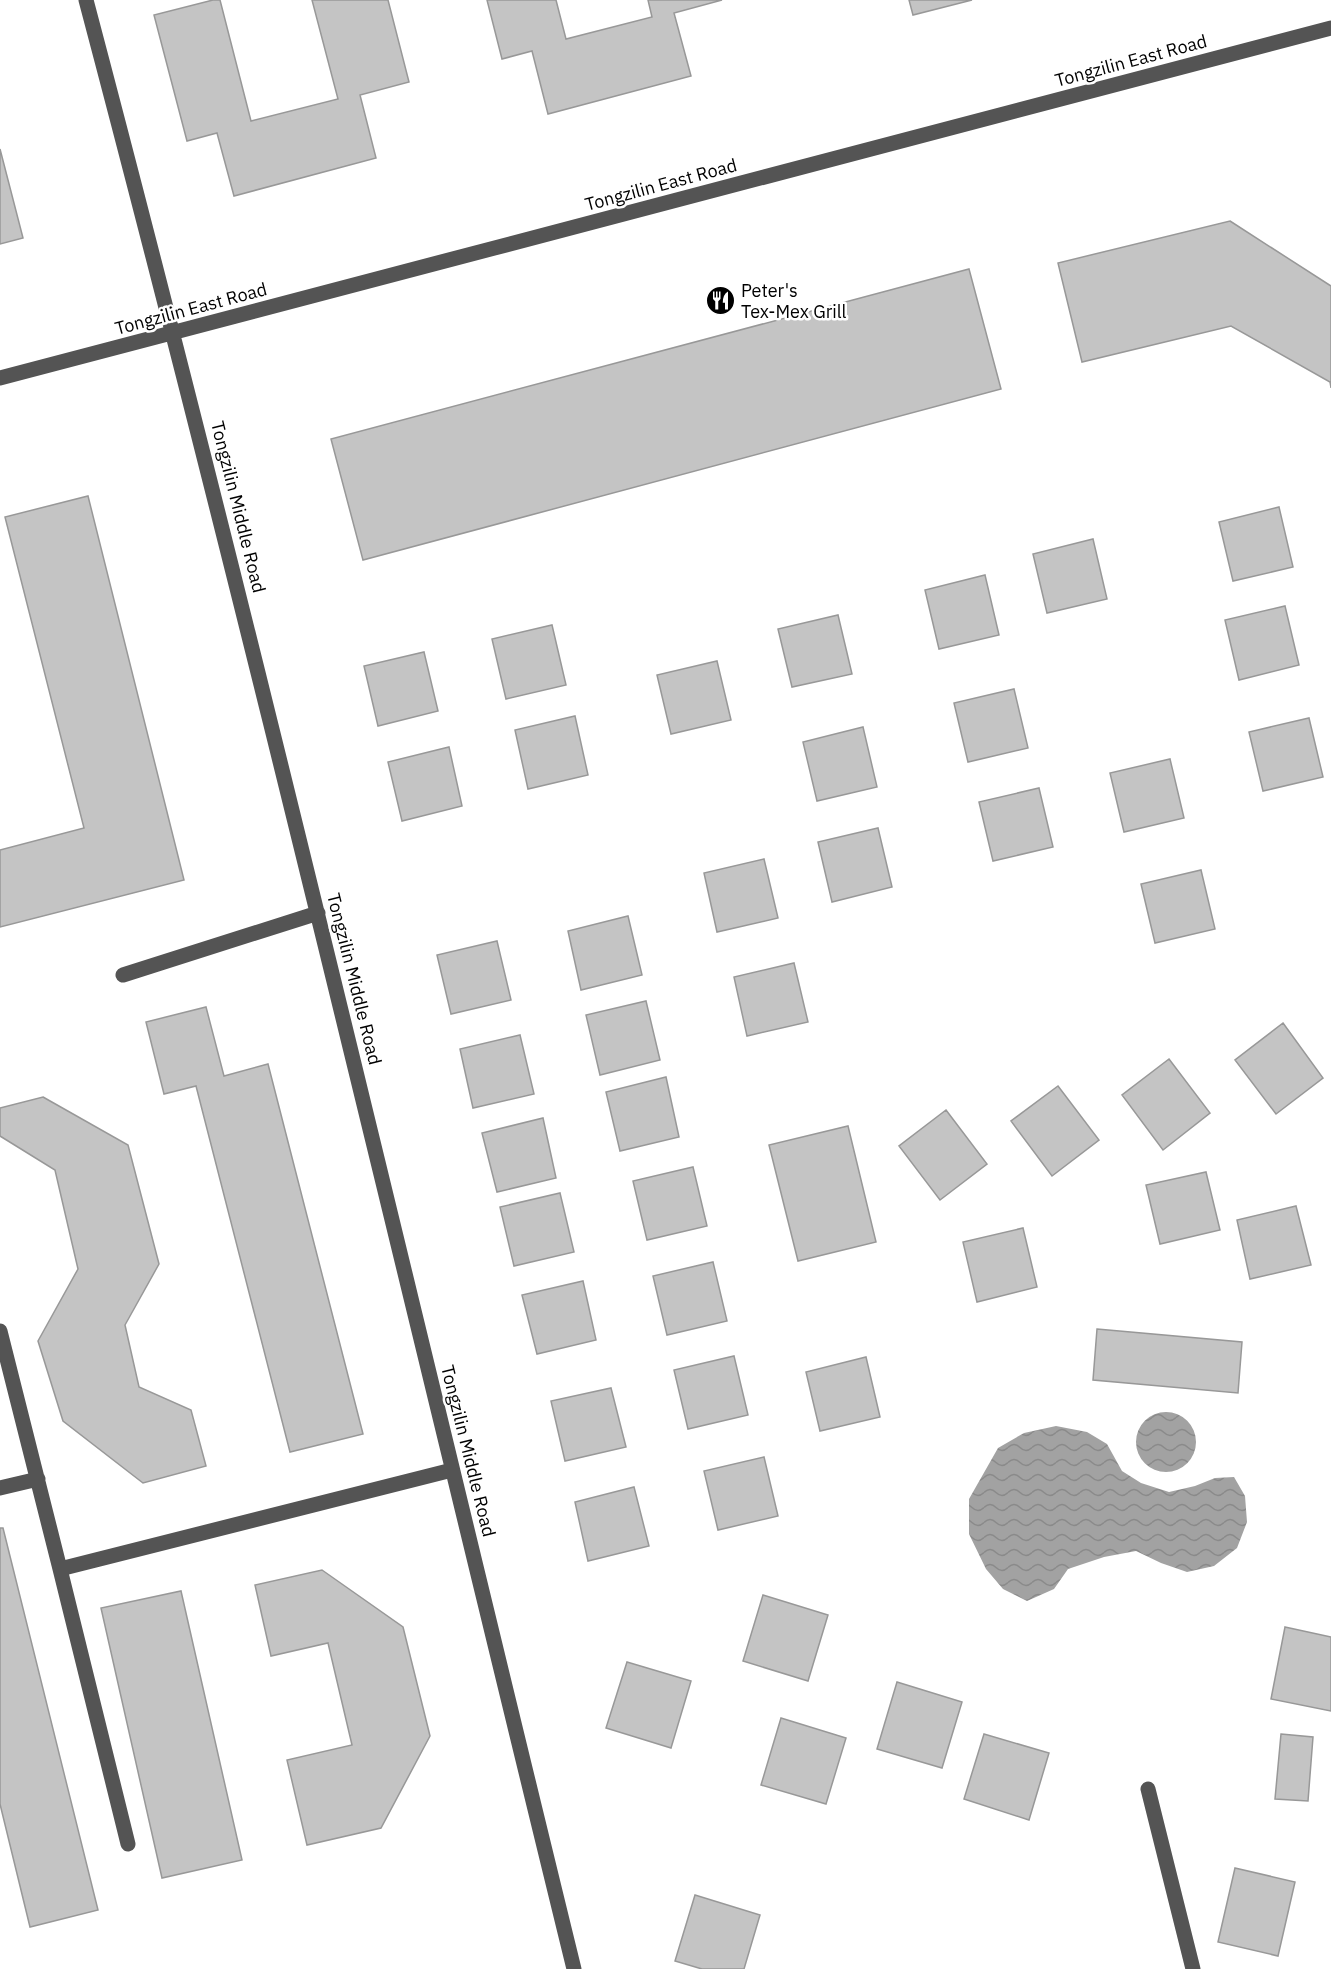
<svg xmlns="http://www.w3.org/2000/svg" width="1331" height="1969" font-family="'IBM Plex Sans',sans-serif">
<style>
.water{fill:url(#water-waves)}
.building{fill:#c4c4c4;stroke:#989898;stroke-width:1.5}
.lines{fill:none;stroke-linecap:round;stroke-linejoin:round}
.minor{stroke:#545454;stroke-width:15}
.labels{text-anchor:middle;stroke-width:5;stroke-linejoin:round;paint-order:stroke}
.street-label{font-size:18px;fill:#000;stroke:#fff}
.poi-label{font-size:18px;fill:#000;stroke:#fff;text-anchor:start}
</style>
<defs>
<pattern id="water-waves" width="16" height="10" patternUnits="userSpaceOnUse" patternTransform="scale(1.5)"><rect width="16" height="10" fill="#a2a2a2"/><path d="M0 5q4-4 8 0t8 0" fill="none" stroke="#8a8a8a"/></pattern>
</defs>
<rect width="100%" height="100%" fill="#fff"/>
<path class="water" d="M1136 1442a30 30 0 1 1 60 0a30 30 0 1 1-60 0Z
M1056 1426 1087 1432 1107 1444 1122 1471 1141 1483 1169 1492 1195 1486 1215 1478 1234 1477 1245 1496 1247 1522 1237 1548 1214 1566 1187 1572 1161 1563 1136 1551 1104 1557 1068 1569 1054 1589 1027 1601 1003 1589 986 1569 969 1534V1499L998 1448 1024 1433Z"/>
<path class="building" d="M213 0H220L251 121 338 99 312 0H388L409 82 360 95 376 158 234 196 217 133 187 141 154 15Z
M487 0H556L566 39 652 17 648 0H722L674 13 691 76 548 114 532 51 502 59Z
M909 0H972L913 15Z
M0 149 23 238 0 244Z
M1230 221 1331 286V388L1330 382 1231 326 1082 362 1058 263Z
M969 269 1001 389 363 560 331 439Z
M88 496 184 880 0 927V850L84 828 5 517Z
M1279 507 1293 567 1233 581 1219 522Z
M1093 539 1107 599 1047 613 1033 554Z
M985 575 999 635 939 649 925 590Z
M1285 606 1299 665 1239 680 1225 620Z
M838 615 852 674 792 687 778 629Z
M552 625 566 685 506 699 492 639Z
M424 652 438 711 378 726 364 666Z
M717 661 731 720 671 734 657 675Z
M1014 689 1028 748 968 762 954 703Z
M575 716 588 775 528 789 515 730Z
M1309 718 1323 777 1263 791 1249 732Z
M863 727 877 787 817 801 803 742Z
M449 747 462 806 402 821 388 762Z
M1170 759 1184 818 1124 832 1110 773Z
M1039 788 1053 847 993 861 979 802Z
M878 828 892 887 832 902 818 842Z
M764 859 778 918 717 932 704 873Z
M1201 870 1215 929 1155 943 1141 884Z
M628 916 642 975 581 990 568 931Z
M497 941 511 1000 451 1014 437 955Z
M794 963 808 1022 747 1036 734 977Z
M646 1001 660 1060 600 1075 586 1015Z
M206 1007 224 1076 268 1064 363 1434 290 1452 196 1086 164 1094 146 1022Z
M1283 1023 1323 1078 1276 1114 1235 1060Z
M520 1035 534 1094 473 1108 460 1049Z
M1169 1059 1210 1113 1163 1150 1122 1095Z
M666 1077 679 1137 620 1151 606 1092Z
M1058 1086 1099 1140 1052 1176 1011 1121Z
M43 1097 128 1145 159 1264 125 1325 139 1387 191 1410 206 1466 143 1483 63 1421 38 1341 78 1269 55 1170 0 1136V1108Z
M946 1110 987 1164 940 1200 899 1146Z
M543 1118 556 1178 497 1192 482 1133Z
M848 1126 876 1242 798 1261 769 1145Z
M693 1167 707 1226 647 1240 633 1181Z
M1206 1172 1220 1230 1160 1244 1146 1185Z
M560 1193 574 1252 514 1266 500 1207Z
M1296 1206 1311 1265 1250 1279 1237 1220Z
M1023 1228 1037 1287 977 1302 963 1242Z
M713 1262 727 1321 667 1335 653 1276Z
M583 1281 596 1340 537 1354 522 1295Z
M1097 1329 1242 1342 1238 1393 1093 1380Z
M734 1356 748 1415 688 1429 674 1370Z
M866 1357 880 1417 820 1431 806 1372Z
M611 1388 626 1447 565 1461 551 1401Z
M764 1457 778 1516 718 1530 704 1471Z
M634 1487 649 1546 588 1561 575 1502Z
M0 1528H3L98 1910 30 1927 0 1804Z
M322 1570 403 1627 430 1736 381 1828 307 1845 287 1760 352 1745 328 1643 271 1656 255 1585Z
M181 1591 242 1860 162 1878 101 1608Z
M763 1595 828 1615 808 1681 743 1661Z
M1285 1627 1331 1637V1711L1271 1699Z
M627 1662 691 1681 671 1748 606 1728Z
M897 1682 962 1702 942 1768 877 1749Z
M781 1718 846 1738 826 1804 761 1785Z
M984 1734 1049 1753 1029 1820 964 1799Z
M1281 1734 1313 1737 1308 1801 1275 1799Z
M1235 1868 1295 1882 1278 1956 1218 1942Z
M695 1895 760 1915 744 1969H702L675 1961Z"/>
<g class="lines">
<path class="minor" d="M86 0C259 654 413 1312 574 1969
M0 378 1331 28
M123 975 318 913
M0 1331 60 1569 452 1470
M0 1488 38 1479
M60 1569 128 1844
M1148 1789 1193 1969"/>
</g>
<defs>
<symbol id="restaurant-disc" viewBox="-11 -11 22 22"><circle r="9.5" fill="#000" stroke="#fff"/><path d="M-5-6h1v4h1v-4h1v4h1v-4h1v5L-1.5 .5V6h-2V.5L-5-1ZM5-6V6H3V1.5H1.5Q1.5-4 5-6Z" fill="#fff"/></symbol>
</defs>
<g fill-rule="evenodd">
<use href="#restaurant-disc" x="704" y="284" width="33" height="33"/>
</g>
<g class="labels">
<g class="street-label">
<text transform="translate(1131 61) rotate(-15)" y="6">Tongzilin East Road</text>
<text transform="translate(661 185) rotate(-15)" y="6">Tongzilin East Road</text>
<text transform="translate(191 309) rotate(-15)" y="6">Tongzilin East Road</text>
<text transform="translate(238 507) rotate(76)" y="6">Tongzilin Middle Road</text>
<text transform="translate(354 979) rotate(76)" y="6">Tongzilin Middle Road</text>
<text transform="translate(468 1451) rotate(76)" y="6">Tongzilin Middle Road</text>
</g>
<g class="poi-label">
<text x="741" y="297">Peter's<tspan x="741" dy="21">Tex-Mex Grill</tspan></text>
</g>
</g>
</svg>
